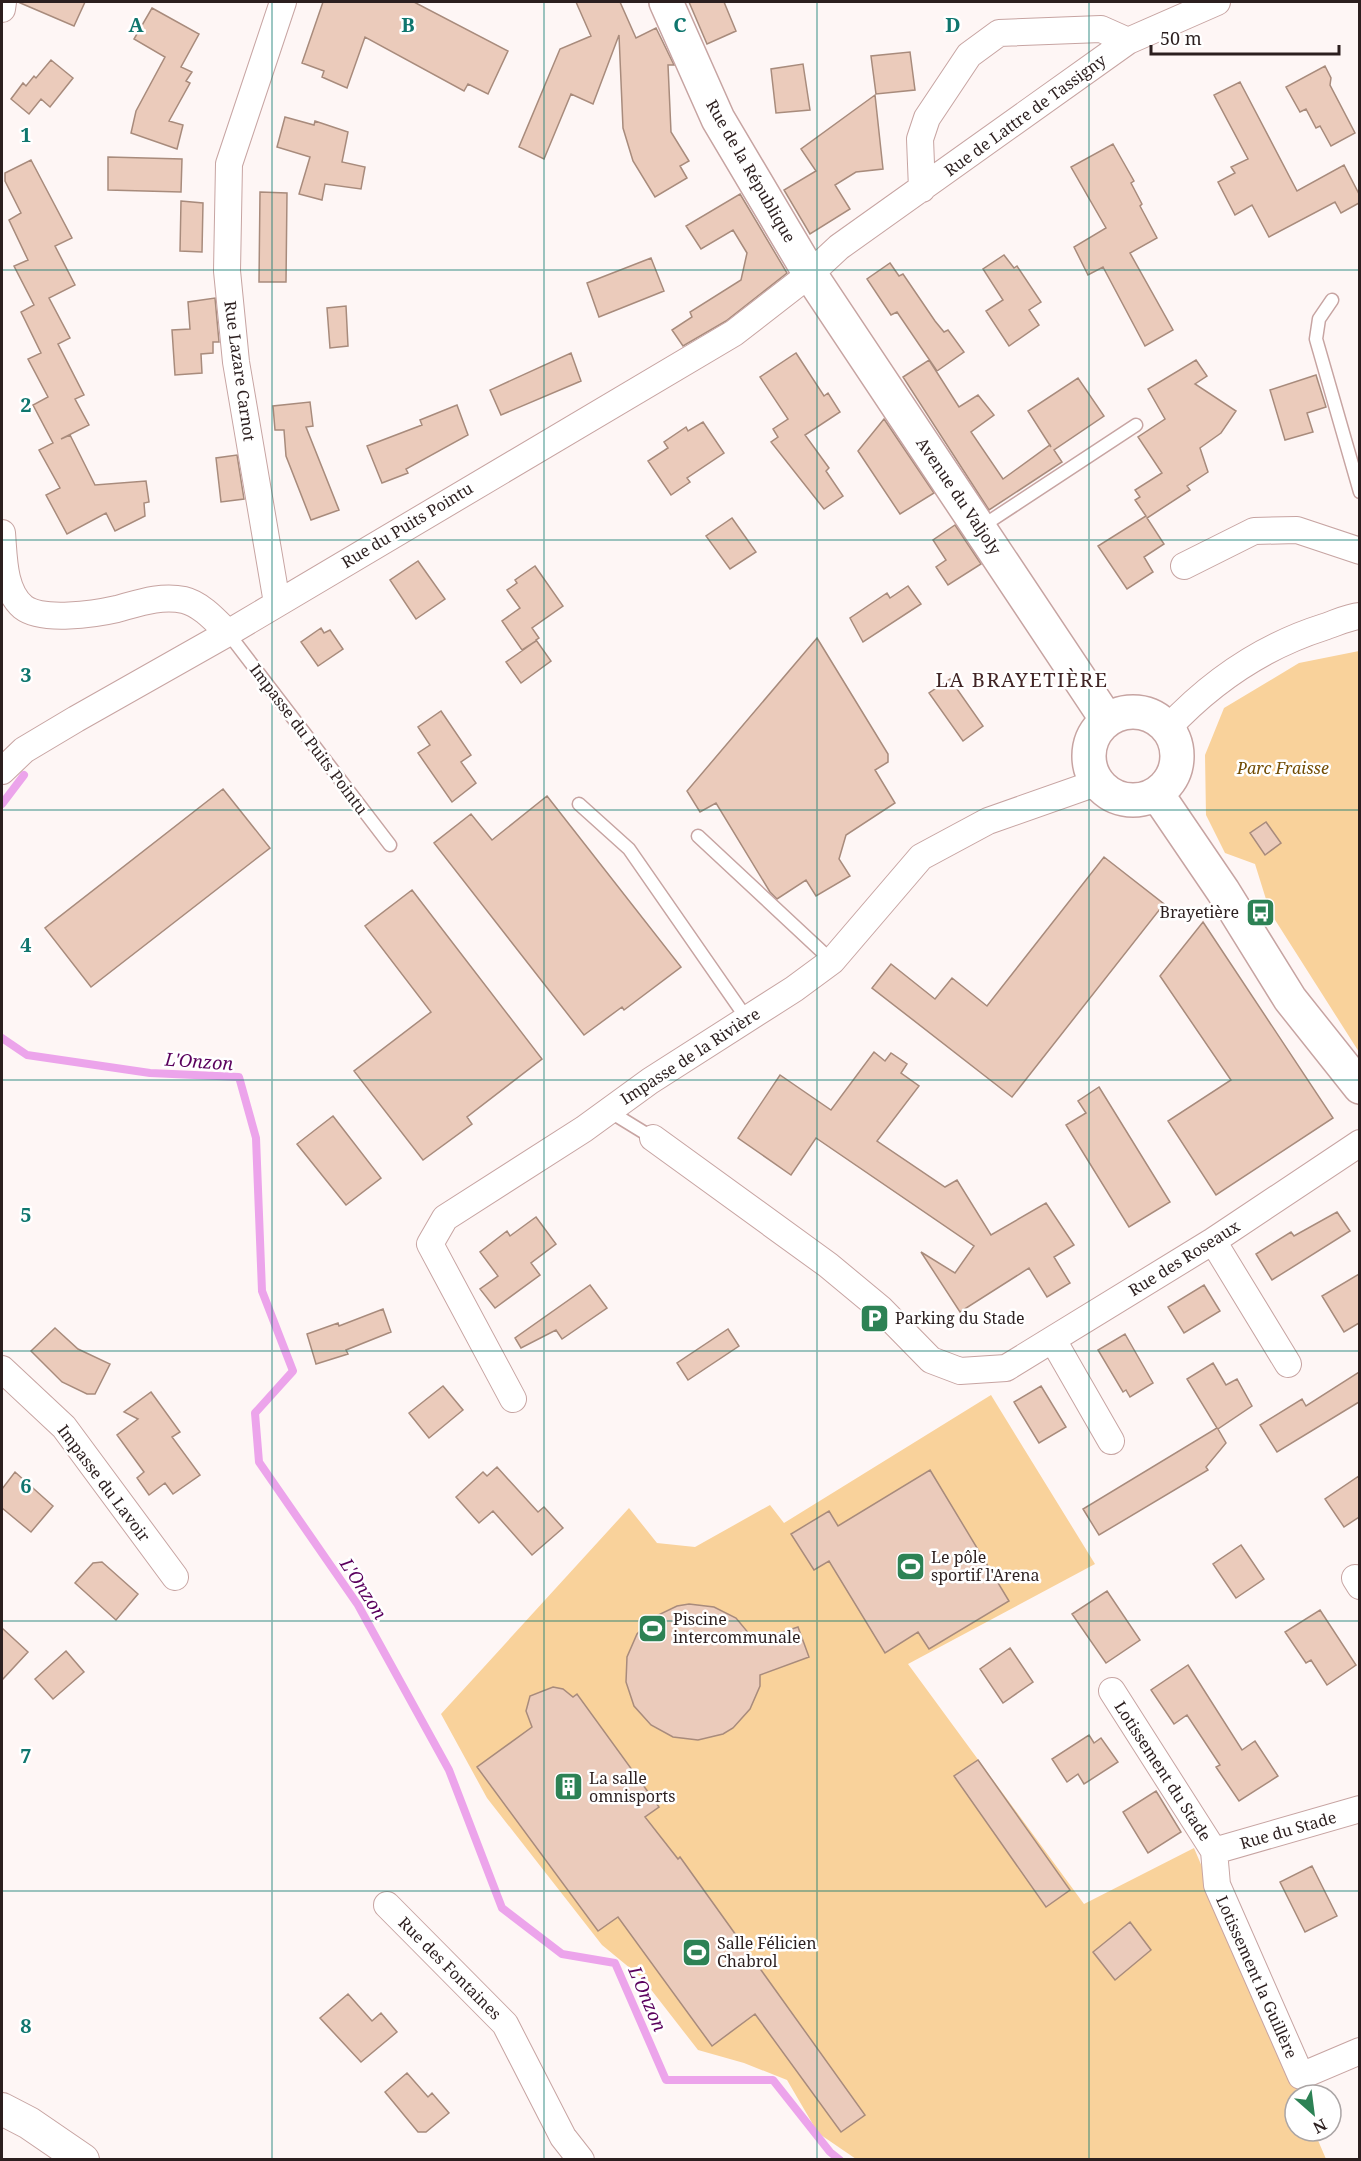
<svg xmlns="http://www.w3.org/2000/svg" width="1361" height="2161" font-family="'Noto Serif',serif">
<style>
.green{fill:#f9d29b}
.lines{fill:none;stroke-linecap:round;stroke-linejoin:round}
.stream{stroke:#eca4eb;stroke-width:8}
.building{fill:#ebcbbb;stroke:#a88b7c;stroke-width:1.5}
.service-casing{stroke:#c7a4a2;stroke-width:15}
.minor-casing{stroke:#c7a4a2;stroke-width:28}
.tertiary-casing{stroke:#c7a4a2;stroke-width:34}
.secondary-casing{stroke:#c7a4a2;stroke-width:36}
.service{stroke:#fff;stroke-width:12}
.minor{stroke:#fff;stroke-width:26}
.tertiary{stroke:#fff;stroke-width:32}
.secondary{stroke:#fff;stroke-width:33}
.grid{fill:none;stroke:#0f766e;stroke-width:1.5;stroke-opacity:0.55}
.labels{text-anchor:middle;stroke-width:5;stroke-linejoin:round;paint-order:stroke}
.street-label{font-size:16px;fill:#2c1f1f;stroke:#fff}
.park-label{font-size:16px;font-style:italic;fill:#714b02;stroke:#fff}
.poi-label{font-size:16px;fill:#2c1f1f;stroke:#fff;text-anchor:start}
.water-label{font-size:18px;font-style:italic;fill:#5a005d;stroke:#fff}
.quarter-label{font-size:20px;letter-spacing:1.5px;fill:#412525;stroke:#fff}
.grid-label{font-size:20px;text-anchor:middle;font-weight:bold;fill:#0f766e;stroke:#fff;stroke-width:5;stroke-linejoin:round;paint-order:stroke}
</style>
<rect width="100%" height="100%" fill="#fef6f5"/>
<path class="green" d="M1359 651V1052L1270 912 1255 864 1225 853 1206 815 1205 755 1224 708 1299 663Z
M991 1395 1095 1564 908 1664 1084 1904 1194 1848 1299 2095H1295V2131H1314L1326 2159H856L818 2133 787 2080 744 2063 698 2050 642 1978 602 1945 487 1798 441 1714 629 1508 657 1543 695 1547 770 1505 784 1523Z"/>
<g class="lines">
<path class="stream" d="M2 804 24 775
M2 1038 27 1055 150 1073 239 1077 256 1138 262 1291 293 1371 255 1413 259 1462 358 1605 449 1770 502 1908 562 1954 615 1963 666 2080H773L830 2152 840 2160"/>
</g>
<path class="building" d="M18 2H85L74 26Z
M323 2H414L508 51 488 94 468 84 464 91 365 37 347 88 322 77 324 71 302 63Z
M576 2H620L636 38 656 28 674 65H668L671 132 689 161 680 166 687 178 655 197 633 161 623 128 619 35 593 104 571 94 544 159 519 147 560 49 591 36Z
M689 2H724L736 31 707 44Z
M152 8 199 34 181 67 192 72 186 81 190 83 169 121 183 125 177 149 131 133 136 111 165 57 134 39Z
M910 52 915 90 876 94 871 56Z
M51 60 73 78 50 107 41 99 29 114 11 99 23 83 26 86 34 76 36 78Z
M803 64 810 110 776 113 771 69Z
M1325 66 1331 78 1330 85 1355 133 1331 146 1320 126 1316 128 1306 109 1300 112 1286 87Z
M1240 82 1297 191 1344 165 1359 194V203L1341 213 1335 202 1269 237 1252 205 1235 215 1218 182 1235 173 1231 167 1248 159 1214 95Z
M875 95 883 169 856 172 835 185 850 209 810 234 784 190 816 171 801 149Z
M285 117 314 125 315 121 348 132 342 162 365 167 361 189 325 184 322 200 299 194 310 157 277 147Z
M1113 144 1134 181 1131 183 1142 204 1140 206 1157 238 1130 253 1173 330 1145 346 1103 267 1088 275 1074 247 1106 228 1071 167Z
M108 157 182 159 181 192 108 190Z
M31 160 72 238 55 246 75 285 49 298 70 338 58 344 84 395 75 399 89 425 61 439 70 435 95 485 146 481 149 502 144 503 145 516 115 531 106 513 67 534 46 495 60 488 39 450 53 443 33 405 48 397 28 359 41 353 21 312 34 305 14 266 28 260 9 220 21 213 5 181V173Z
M260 192 287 193 286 282H259Z
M740 194 787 273 726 321 683 346 672 330 692 317 690 312 741 280 747 253 733 230 701 249 686 226Z
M181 201 203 203 202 252 180 251Z
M1004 255 1014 268 1017 266 1041 302 1029 310 1039 325 1009 346 986 311 1003 300 983 269Z
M651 258 664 291 599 317 587 283Z
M890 263 899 276 903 274 935 321 944 332 948 330 964 352 937 371 897 312 891 315 867 279Z
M215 298 219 342H213V353L201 354 202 373 175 375 172 330 190 329 188 302Z
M346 306 348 346 330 348 327 308Z
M571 353 581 381 501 415 490 390Z
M796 353 824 396 828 393 840 412 805 435 829 468 826 471 843 496 824 509 771 442 778 437 773 429 788 419 760 377Z
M929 360 959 407 978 395 994 415 971 432 1003 479 1050 445 1051 447 1028 411 1078 378 1104 416 1054 450 1062 462 989 510 903 377Z
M1196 360 1207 376 1195 384 1236 411 1221 433 1200 448 1208 472 1187 486 1190 490 1147 518 1164 544 1144 557 1153 572 1127 589 1098 546 1146 516 1135 500 1140 497 1135 490 1162 473 1138 437 1165 419 1148 389Z
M1316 375 1326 407 1307 413 1313 432 1285 440 1270 390Z
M310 402 313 426 306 427 339 510 311 520 286 456 284 430H275L273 406Z
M457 405 468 435 406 469 408 473 382 483 367 446 422 425 420 420Z
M884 419 934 493 900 514 858 451Z
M703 422 724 453 687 478 690 482 671 495 648 461 668 448 664 442 686 427 688 431Z
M237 455 244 499 221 502 216 458Z
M732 518 756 552 730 569 706 536Z
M955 525 981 564 948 585 936 567 946 560 933 540Z
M418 561 445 599 416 619 390 580Z
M535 566 563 606 532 628 539 638 536 640 551 661 521 683 506 662 536 641 522 650 502 621 520 608 507 590 517 583 515 580Z
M908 586 921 604 863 642 850 618 887 593 890 598Z
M321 628 324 633 330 630 343 649 318 666 301 642Z
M817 638 888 754V762L875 770 895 803 846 835 839 859 850 876 816 896 806 880 777 899 770 892 716 803 700 812 687 791Z
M950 679 983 726 963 741 929 693Z
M441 711 471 755 461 762 476 783 452 802 418 753 430 745 418 727Z
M223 789 270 848 91 987 45 928Z
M547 796 681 967 624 1010 622 1007 584 1035 434 843 471 814 492 840Z
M1266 822 1281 843 1265 855 1250 833Z
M1104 857 1164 904 1012 1097 872 988 891 964 935 999 952 978 987 1006Z
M412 890 542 1059 467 1117 472 1124 423 1160 354 1071 431 1012 365 926Z
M1203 922 1333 1118 1216 1195 1168 1121 1231 1080 1160 976Z
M874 1052 885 1061 891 1053 907 1064 901 1073 919 1086 877 1141 945 1187 957 1180 991 1235 1046 1203 1074 1245 1054 1257 1070 1283 1047 1297 1029 1268 960 1312 921 1252 955 1273 974 1246 816 1138 791 1175 738 1138 780 1075 831 1110Z
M1099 1087 1170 1202 1129 1227 1066 1125 1086 1113 1078 1101Z
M333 1116 381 1178 346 1205 297 1144Z
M1337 1212 1350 1231 1272 1280 1256 1254 1291 1232 1294 1236Z
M536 1217 556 1244 531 1263 540 1275 495 1308 480 1289 498 1276 480 1252 507 1231 510 1236Z
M1359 1274V1323L1344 1332 1322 1296Z
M590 1285 607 1308 562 1339 556 1330 521 1348 515 1338Z
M1204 1285 1220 1311 1184 1333 1168 1307Z
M383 1309 391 1332 346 1350 348 1354 316 1364 307 1334 338 1323 339 1326Z
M55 1328 78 1349 110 1364 95 1394H87L62 1382 31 1351Z
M728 1329 739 1346 688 1380 677 1363Z
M1125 1334 1153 1383 1130 1397 1126 1390 1123 1392 1098 1350Z
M1213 1363 1226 1385 1237 1379 1252 1406 1218 1429 1226 1443 1206 1467 1208 1470 1099 1535 1083 1509 1217 1428 1187 1379Z
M1359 1372V1402L1277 1452 1260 1425 1302 1399 1306 1406Z
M443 1386 463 1410 429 1438 409 1413Z
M1041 1386 1066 1427 1039 1443 1014 1402Z
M151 1392 180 1432 172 1437 200 1475 173 1494 165 1483 149 1495 137 1478 144 1472 117 1435 138 1419 124 1412Z
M497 1467 538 1512 544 1507 563 1528 532 1555 493 1511 479 1523 456 1497 483 1472 487 1476Z
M930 1470 1009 1601 929 1649 918 1632 885 1653 829 1561 814 1570 791 1534 829 1511 838 1526Z
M15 1472 53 1506 31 1532 2 1508V1489Z
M1359 1476V1517L1344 1527 1325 1499Z
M1241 1545 1264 1579 1236 1598 1213 1564Z
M102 1562 138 1594 116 1620 75 1583 93 1563Z
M1107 1591 1140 1640 1106 1663 1072 1614Z
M689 1604 714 1607 736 1618 755 1641 798 1627 809 1657 760 1675V1686L750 1709 733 1728 723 1734 698 1740 673 1737 651 1725 634 1706 626 1682 627 1657 637 1634 654 1617 677 1606Z
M1320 1610 1356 1665 1327 1685 1311 1660 1306 1663 1285 1632Z
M2 1628 28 1652 2 1680Z
M1010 1648 1033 1682 1003 1703 980 1669Z
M66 1651 84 1672 53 1699 35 1679Z
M1188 1665 1242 1750 1255 1741 1278 1776 1239 1801 1216 1767 1220 1765 1187 1715 1174 1724 1151 1690Z
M553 1687 563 1689 573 1697 577 1694 659 1807 645 1817 678 1859 680 1857 865 2115 841 2132 755 2014 712 2046 618 1917 598 1931 477 1767 532 1727 526 1711 530 1696Z
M1089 1735 1094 1743 1101 1738 1118 1762 1084 1784 1078 1774 1067 1782 1052 1759Z
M978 1760 1070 1890 1046 1907 954 1776Z
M1156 1791 1181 1832 1148 1853 1123 1812Z
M1312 1866 1337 1916 1305 1932 1280 1882Z
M1130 1922 1151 1950 1115 1980 1093 1952Z
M348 1994 372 2021 381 2013 397 2032 361 2062 320 2018Z
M407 2073 428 2097 432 2093 449 2113 426 2132H418L385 2092Z"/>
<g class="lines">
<defs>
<path id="service" d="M1332 300 1319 319 1316 339 1360 492
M981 527 1136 425
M228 633 390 845
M579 804 629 849 747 1019
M698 836 832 961
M609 1111 653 1138"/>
<path id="minor" d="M2 9 3 2
M922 189 920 139 927 118 969 55 999 33 1101 29 1128 41
M2 533C4 556 3 590 23 607 42 622 95 614 117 609 139 603 161 595 184 600 201 604 216 621 228 633
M1184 566 1254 531 1297 530 1360 551
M277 603 236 362 227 271 229 164 283 2
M1168 728C1211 682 1264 646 1324 627 1336 623 1348 617 1360 616
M2 771 24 750 76 719 228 633 734 333 810 274 839 247 1128 41 1217 2
M653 1138 828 1265 881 1309 931 1360 960 1371 1006 1368 1213 1241 1360 1143
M1213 1241 1288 1364
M1053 1340 1111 1441
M2 1369 64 1427 175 1577
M513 1399 430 1244 445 1218 584 1129 650 1081 794 989 832 961 921 857 988 821 1096 783
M1355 1578 1360 1586
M1112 1691 1214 1851
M1360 1809 1214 1851 1217 1885 1301 2076 1360 2051
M387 1905 505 2024 563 2137 581 2160"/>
<path id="tertiary" d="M2 2109 29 2123 83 2160"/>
<path id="secondary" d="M666 2 718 119 810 274 1107 720
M1089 756a44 44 0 1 1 88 0a44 44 0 1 1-88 0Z
M1157 794 1223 891 1290 999 1360 1087"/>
</defs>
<use href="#service" class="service-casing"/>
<use href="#minor" class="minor-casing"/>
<use href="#tertiary" class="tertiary-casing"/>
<use href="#secondary" class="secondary-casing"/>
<use href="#service" class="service"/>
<use href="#minor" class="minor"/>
<use href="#tertiary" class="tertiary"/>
<use href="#secondary" class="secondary"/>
</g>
<path class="grid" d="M272 2V2160M544 2V2160M817 2V2160M1089 2V2160M2 270H1360M2 540H1360M2 810H1360M2 1080H1360M2 1351H1360M2 1621H1360M2 1891H1360"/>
<defs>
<symbol id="bus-square" viewBox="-11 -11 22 22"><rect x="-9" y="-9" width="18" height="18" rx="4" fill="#2d8255" stroke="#fff"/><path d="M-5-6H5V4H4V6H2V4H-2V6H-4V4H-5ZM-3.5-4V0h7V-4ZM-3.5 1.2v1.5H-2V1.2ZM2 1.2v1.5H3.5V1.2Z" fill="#fff"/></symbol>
<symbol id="parking-square" viewBox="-11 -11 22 22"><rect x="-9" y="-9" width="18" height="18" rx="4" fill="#2d8255" stroke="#fff"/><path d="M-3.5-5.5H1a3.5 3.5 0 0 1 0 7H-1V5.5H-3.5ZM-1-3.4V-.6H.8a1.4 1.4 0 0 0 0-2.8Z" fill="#fff"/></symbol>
<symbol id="stadium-square" viewBox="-11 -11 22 22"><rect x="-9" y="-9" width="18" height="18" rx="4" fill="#2d8255" stroke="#fff"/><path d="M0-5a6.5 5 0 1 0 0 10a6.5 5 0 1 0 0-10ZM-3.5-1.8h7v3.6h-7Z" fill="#fff"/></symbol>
<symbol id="building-square" viewBox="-11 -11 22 22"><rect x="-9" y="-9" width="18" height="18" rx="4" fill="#2d8255" stroke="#fff"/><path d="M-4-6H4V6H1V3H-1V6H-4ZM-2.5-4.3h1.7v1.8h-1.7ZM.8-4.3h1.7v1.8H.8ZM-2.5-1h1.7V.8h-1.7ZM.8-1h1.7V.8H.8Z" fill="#fff"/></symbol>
</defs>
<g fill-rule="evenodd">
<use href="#bus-square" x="1244" y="896" width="33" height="33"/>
<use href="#parking-square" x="858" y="1302" width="33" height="33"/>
<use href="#stadium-square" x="894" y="1550" width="33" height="33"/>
<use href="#stadium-square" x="636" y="1612" width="33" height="33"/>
<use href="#building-square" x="552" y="1770" width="33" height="33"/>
<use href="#stadium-square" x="680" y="1936" width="33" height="33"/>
</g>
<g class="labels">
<g class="street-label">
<text transform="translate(1025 115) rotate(-36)" y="6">Rue de Lattre de Tassigny</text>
<text transform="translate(751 171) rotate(60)" y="6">Rue de la République</text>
<text transform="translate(240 371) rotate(82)" y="6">Rue Lazare Carnot</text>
<text transform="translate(959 496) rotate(56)" y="6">Avenue du Valjoly</text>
<text transform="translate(407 525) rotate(-31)" y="6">Rue du Puits Pointu</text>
<text transform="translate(309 739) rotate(53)" y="6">Impasse du Puits Pointu</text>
<text transform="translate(690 1056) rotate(-33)" y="6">Impasse de la Rivière</text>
<text transform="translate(1184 1258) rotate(-32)" y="6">Rue des Roseaux</text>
<text transform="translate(104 1483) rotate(53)" y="6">Impasse du Lavoir</text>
<text transform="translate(1163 1771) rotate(57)" y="6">Lotissement du Stade</text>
<text transform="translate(1288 1830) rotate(-16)" y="6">Rue du Stade</text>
<text transform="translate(450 1968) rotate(45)" y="6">Rue des Fontaines</text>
<text transform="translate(1257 1977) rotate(66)" y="6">Lotissement la Guillère</text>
</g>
<g class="park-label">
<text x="1283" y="774">Parc Fraisse</text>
</g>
<g class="poi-label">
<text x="1239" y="918" text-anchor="end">Brayetière</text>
<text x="895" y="1324">Parking du Stade</text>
<text x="931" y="1563">Le pôle<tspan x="931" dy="18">sportif l'Arena</tspan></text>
<text x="673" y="1625">Piscine<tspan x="673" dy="18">intercommunale</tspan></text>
<text x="589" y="1784">La salle<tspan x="589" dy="18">omnisports</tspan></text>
<text x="717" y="1949">Salle Félicien<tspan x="717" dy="18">Chabrol</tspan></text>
</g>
<g class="water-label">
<text transform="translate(199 1062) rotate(4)" y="6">L'Onzon</text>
<text transform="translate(363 1589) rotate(57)" y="6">L'Onzon</text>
<text transform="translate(647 1999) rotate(67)" y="6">L'Onzon</text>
</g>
<g class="quarter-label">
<text x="1022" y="687">LA BRAYETIÈRE</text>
</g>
</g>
<g class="grid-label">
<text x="136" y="32">A</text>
<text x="408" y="32">B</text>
<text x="680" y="32">C</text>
<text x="953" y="32">D</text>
<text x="26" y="142">1</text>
<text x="26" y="412">2</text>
<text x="26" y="682">3</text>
<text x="26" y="952">4</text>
<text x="26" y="1222">5</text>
<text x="26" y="1493">6</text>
<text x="26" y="1763">7</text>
<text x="26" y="2033">8</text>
</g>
<rect width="1361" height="2161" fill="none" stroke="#2c1f1f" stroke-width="6"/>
<g transform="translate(1313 2113) rotate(152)"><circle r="28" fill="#ffffff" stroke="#aba5a5" stroke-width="1.5"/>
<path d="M0-4.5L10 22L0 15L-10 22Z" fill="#2d8255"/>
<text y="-9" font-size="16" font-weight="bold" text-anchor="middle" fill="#2c1f1f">N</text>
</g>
<path d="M1151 45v9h188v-9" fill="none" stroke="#2c1f1f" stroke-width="3"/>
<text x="1160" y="45" font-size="18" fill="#2c1f1f" stroke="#ffffff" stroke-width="4.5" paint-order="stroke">50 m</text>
</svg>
